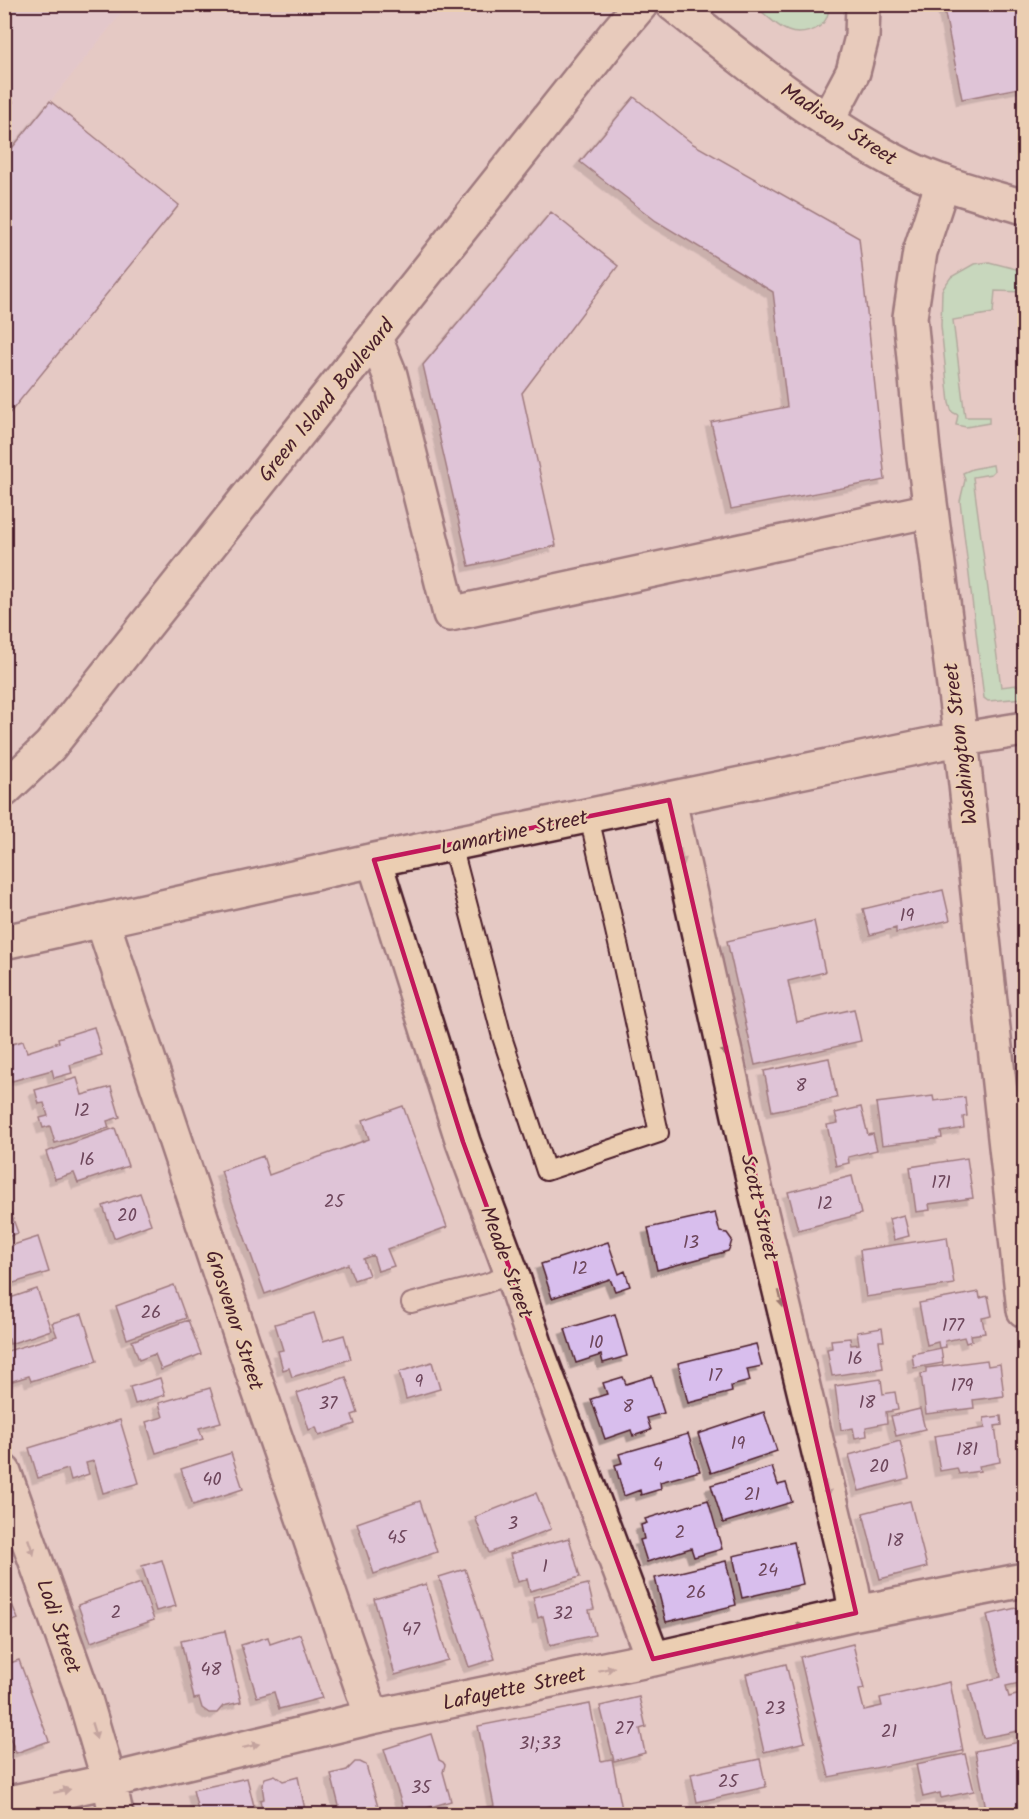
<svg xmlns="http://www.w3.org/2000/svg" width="1029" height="1819" font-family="Kalam,sans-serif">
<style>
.built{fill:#e1c6d0}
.green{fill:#a4e8b3;stroke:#77846f;stroke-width:1.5}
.building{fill:#d8beed;stroke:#4a1f2b;stroke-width:1.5;filter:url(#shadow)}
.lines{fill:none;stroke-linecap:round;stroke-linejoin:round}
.service-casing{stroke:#4a1f2b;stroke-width:22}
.minor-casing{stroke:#4a1f2b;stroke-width:38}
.tertiary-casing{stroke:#4a1f2b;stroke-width:38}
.primary-casing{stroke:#4a1f2b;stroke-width:38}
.service{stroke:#ebceb2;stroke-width:18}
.minor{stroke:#ebceb2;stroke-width:33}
.tertiary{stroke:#ebceb2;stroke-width:33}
.primary{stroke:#ebceb2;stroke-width:33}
.oneway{fill:#9a766e}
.marked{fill:none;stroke:#c2185b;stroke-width:4.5;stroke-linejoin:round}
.labels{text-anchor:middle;stroke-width:4.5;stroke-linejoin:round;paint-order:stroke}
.number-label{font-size:18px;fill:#6e475c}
.street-label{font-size:21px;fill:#4a1f2b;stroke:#ebceb2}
</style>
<defs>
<filter id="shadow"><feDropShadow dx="-5.5" dy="5.5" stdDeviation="0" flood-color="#0004"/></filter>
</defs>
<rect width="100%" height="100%" fill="#e5c9c4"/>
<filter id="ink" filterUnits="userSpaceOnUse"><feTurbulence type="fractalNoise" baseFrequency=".0167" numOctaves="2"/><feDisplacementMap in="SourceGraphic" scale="12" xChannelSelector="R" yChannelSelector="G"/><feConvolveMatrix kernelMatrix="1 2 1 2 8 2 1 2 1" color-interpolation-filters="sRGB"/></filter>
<g filter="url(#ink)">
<path class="built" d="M5 5H128L5 158Z"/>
<path class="green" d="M754 5H830C829 9 828 15 826 19 820 31 800 36 788 31 777 27 763 12 754 5Z
M989 262 1024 271V292L995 291 993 313 953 320 965 417H989V423L966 427 956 425 958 415 952 412 949 403 941 326 942 290 951 277 974 264Z
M993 465 994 471 991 474 973 477 1001 687 1024 684V698L988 701 984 698 960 501 965 480 963 473 972 469Z"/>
<path class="building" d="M943 4H1017L1024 42V87L962 99Z
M4 95 13 102 4 113Z
M634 97 693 144 859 238 885 480 731 509 711 422 787 407 773 292 656 221 580 162Z
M50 101 179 205 4 420V158Z
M551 212 618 266 522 393 556 546 469 566 423 365Z
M943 890 950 920 896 933V928L870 935 863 909Z
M814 921 825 972 788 981 797 1022 854 1009 861 1041 755 1065 727 941Z
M94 1027 102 1055 70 1065 72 1073 54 1078 52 1070 12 1081 4 1055V1046L23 1041 27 1052 59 1042 58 1038Z
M829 1058 837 1098 772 1111 764 1071Z
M77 1078 82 1095 111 1087 120 1117 107 1121 109 1128 55 1143 50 1126 43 1128 40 1118 48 1116 44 1103 39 1104 35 1090Z
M933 1096 934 1101 965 1097 967 1116 963 1117 964 1128 941 1132 942 1138 882 1145 876 1103Z
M403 1106 447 1227 387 1249 394 1266 378 1271 373 1255 363 1259 369 1275 354 1280 348 1264 265 1294 221 1171 263 1156 269 1175 369 1139 363 1120Z
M861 1107 868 1135 873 1134 877 1150 848 1157 849 1163 836 1166 827 1125 838 1123 835 1113Z
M115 1128 128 1166 78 1183 74 1173 55 1179 46 1152Z
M967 1158 973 1198 929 1204 930 1210 916 1212 910 1167Z
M852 1176 861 1214 798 1230 788 1192Z
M140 1193 151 1224 114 1238 103 1206Z
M4 1194 18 1233 4 1238Z
M715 1213 720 1232 727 1233 732 1240 730 1247 728 1251 657 1270 648 1228Z
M904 1215 909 1236 894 1240 889 1219Z
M38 1237 49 1272 4 1286V1248Z
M947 1237 954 1284 866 1297 860 1250Z
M608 1242 619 1274 625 1271 630 1286 615 1291 610 1279 552 1298 541 1264Z
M174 1285 186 1318 127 1339 116 1306Z
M37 1289 51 1330 10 1344 9 1339 4 1340V1300Z
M979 1292 980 1298 988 1296 992 1316 982 1318 985 1333 971 1335 972 1341 966 1343 964 1337 945 1341 946 1347 939 1348 938 1342 927 1345 919 1303Z
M314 1313 323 1341 344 1335 351 1359 292 1377 289 1368 283 1370 278 1351 283 1350 275 1324Z
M82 1314 97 1361 31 1381 29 1376 6 1383 4 1377V1352L57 1336 52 1323Z
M615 1314 627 1356 603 1363 601 1355 576 1363 565 1329Z
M188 1320 201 1354 161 1370 155 1354 139 1360 132 1341Z
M882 1328 884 1341H879L883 1368 832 1376 827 1349 832 1348 831 1340 850 1338 851 1345 859 1344 857 1332Z
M756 1344 762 1366 747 1369 750 1381 731 1386 732 1392 688 1403 678 1363Z
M941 1348 943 1363 914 1368 912 1354Z
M987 1360 988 1366 1000 1364 1004 1396 973 1400 974 1408 926 1414 921 1374 926 1373V1368Z
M432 1362 440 1389 406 1399 399 1372Z
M652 1376 664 1413 647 1418 651 1430 633 1436 631 1430 605 1439 591 1399 607 1394 603 1383 623 1377 626 1384Z
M346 1377 358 1413 352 1415 355 1424 319 1436 316 1427 309 1430 297 1393Z
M160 1378 165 1395 135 1404 130 1387Z
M881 1379 883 1394 895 1392 898 1410 886 1412 887 1423 866 1427 867 1436 855 1438 853 1428 841 1430 835 1386Z
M210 1388 221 1422 199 1428 203 1439 156 1453 146 1422 163 1417 159 1403Z
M920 1409 925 1429 896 1436 891 1416Z
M764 1412 777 1451 711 1473 698 1434Z
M1001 1416 1002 1425 995 1426 1000 1462 979 1466 980 1471 959 1474 957 1468 940 1471 934 1436 985 1428 984 1418Z
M120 1420 139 1483 103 1493 94 1461 86 1463 89 1474 71 1480 68 1469 38 1478 29 1448Z
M688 1434 700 1471 660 1482 661 1489 641 1495 640 1490 624 1496 615 1465 622 1463 619 1454Z
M900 1441 909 1478 859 1491 849 1455Z
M231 1453 243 1489 193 1505 181 1469Z
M772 1467 778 1485 786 1483 792 1502 723 1523 711 1485Z
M536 1493 551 1529 489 1553 475 1517Z
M708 1500 722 1549 694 1557 691 1548 647 1562 640 1540 644 1539 641 1525 647 1523 645 1519Z
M420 1501 437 1552 374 1574 357 1523Z
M910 1501 927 1567 880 1579 863 1513Z
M569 1538 580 1577 530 1591 527 1579 518 1582 510 1554Z
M794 1542 803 1584 742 1598 733 1556Z
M162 1560 176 1606 156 1611 142 1566Z
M726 1561 736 1605 666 1622 655 1578Z
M465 1569 495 1659 469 1667 439 1577Z
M141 1583 154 1620 91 1642 78 1605Z
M426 1584 448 1660 395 1675 374 1599Z
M588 1584 594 1609 589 1610 595 1635 550 1645 543 1616 538 1618 533 1597Z
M4 1585 18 1619 4 1624Z
M1024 1606V1682L1006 1686 1009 1697 1024 1693V1814H987L975 1751 1020 1742 1018 1731 983 1738 969 1685 1001 1677 987 1615Z
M225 1631 241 1702 223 1706 217 1713H209L202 1708 199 1698 194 1699 181 1641Z
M300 1634 322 1698 279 1709 274 1692 257 1697 241 1645 268 1637 270 1644Z
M853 1644 864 1689 859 1690 864 1710 882 1706 880 1698 950 1682 963 1751 829 1777 800 1657Z
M19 1660 49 1741 16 1753 4 1722V1665Z
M786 1664 805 1742 764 1752 746 1674Z
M639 1697 646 1727 640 1729 645 1753 614 1761 600 1706Z
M590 1704 601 1761 612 1759 623 1814H482L481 1808 494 1806 478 1726Z
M431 1734 439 1760 443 1762 445 1765 443 1772 451 1801 427 1808 429 1814H405L384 1749Z
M965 1754 974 1791 941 1798 940 1793 923 1797 916 1764Z
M760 1759 766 1787 697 1802 691 1774Z
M355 1762H360L366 1765 380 1814H341L331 1774 347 1770Z
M275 1775 283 1781 298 1777 306 1814H263L260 1800 264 1799 262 1785 265 1778Z
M247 1778 256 1814H199L193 1790Z
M960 1810 961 1814H939Z"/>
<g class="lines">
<defs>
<path id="service" d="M452 845 502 1037 546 1171 659 1133 619 948 589 817
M411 1303 484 1284 512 1274"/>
<path id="minor" d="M827 121 853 72 862 37 863 4
M943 182 920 252 910 317 923 450 961 739 1024 1310
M375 338 390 375 450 614 931 510
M669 800 756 1192 852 1589 856 1613
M374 860 463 1142 512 1274 537 1350 653 1659
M102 920 255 1379 372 1717
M4 942 374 860 939 743 1024 729
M4 1472 84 1696 109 1781 116 1814
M4 1804 109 1781 372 1717 653 1659 856 1613 1024 1580"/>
<path id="tertiary" d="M4 790 50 746 613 37 641 4"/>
<path id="primary" d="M673 4C746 63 820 123 904 166 942 185 984 195 1024 207"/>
</defs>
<use href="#service" class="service-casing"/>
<use href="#minor" class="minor-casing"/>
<use href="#tertiary" class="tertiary-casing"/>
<use href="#primary" class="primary-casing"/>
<use href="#service" class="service"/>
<use href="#minor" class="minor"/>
<use href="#tertiary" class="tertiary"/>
<use href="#primary" class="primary"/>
</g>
<defs><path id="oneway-solid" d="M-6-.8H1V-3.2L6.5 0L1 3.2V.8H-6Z" transform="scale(1.5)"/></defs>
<g class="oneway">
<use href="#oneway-solid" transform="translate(682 857) rotate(78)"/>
<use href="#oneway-solid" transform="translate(724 1048) rotate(78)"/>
<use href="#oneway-solid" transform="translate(781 1299) rotate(76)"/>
<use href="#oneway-solid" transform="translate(827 1489) rotate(76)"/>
<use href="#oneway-solid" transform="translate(31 1547) rotate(71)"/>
<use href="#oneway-solid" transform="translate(796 1627) rotate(-13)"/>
<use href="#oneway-solid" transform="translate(606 1669) rotate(-12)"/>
<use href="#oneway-solid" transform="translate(94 1731) rotate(73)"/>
<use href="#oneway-solid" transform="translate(251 1746) rotate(-14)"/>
<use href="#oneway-solid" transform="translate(62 1791) rotate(-12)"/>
</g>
</g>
<path d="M0 0H1029V1819H0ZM669 800 856 1613 653 1659 463 1142 374 860Z" fill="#e5c9c4" fill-opacity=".55" fill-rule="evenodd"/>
<path class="marked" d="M669 800 856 1613 653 1659 463 1142 374 860Z"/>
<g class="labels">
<g class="number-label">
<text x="907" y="921">19</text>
<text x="801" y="1091">8</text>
<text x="82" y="1116">12</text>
<text x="87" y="1165">16</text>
<text x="941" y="1188">171</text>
<text x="334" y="1207">25</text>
<text x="825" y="1209">12</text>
<text x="127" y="1221">20</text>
<text x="691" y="1248">13</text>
<text x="580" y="1274">12</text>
<text x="151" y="1318">26</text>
<text x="953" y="1331">177</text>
<text x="596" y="1348">10</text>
<text x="855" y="1364">16</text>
<text x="715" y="1381">17</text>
<text x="419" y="1387">9</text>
<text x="962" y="1391">179</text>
<text x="867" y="1408">18</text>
<text x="328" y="1409">37</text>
<text x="628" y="1412">8</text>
<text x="738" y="1449">19</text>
<text x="967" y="1455">181</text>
<text x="658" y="1470">4</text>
<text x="879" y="1472">20</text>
<text x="212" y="1485">40</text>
<text x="752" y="1500">21</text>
<text x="513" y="1529">3</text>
<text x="680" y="1538">2</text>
<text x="397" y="1543">45</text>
<text x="895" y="1546">18</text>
<text x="545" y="1572">1</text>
<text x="768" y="1576">24</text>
<text x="696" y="1598">26</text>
<text x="116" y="1618">2</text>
<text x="563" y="1619">32</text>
<text x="411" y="1635">47</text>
<text x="211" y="1675">48</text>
<text x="775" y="1714">23</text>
<text x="624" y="1734">27</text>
<text x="889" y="1737">21</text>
<text x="540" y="1749">31;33</text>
<text x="728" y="1787">25</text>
<text x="421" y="1793">35</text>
</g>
<g class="street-label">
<text transform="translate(839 124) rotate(33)" y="7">Madison Street</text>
<text transform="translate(326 400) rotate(-51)" y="7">Green Island Boulevard</text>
<text transform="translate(960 744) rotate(-97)" y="7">Washington Street</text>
<text transform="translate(514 832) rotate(-12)" y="7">Lamartine Street</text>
<text transform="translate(760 1207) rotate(77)" y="7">Scott Street</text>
<text transform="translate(507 1262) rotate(70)" y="7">Meade Street</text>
<text transform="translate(235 1320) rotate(72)" y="7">Grosvenor Street</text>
<text transform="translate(59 1626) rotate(71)" y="7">Lodi Street</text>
<text transform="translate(514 1688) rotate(-12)" y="7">Lafayette Street</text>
</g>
</g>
<rect width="1029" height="1819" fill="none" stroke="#ebceb2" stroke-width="24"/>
<rect x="12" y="12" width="1005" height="1795" fill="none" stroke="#4a1f2b" stroke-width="2" filter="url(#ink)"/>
</svg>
